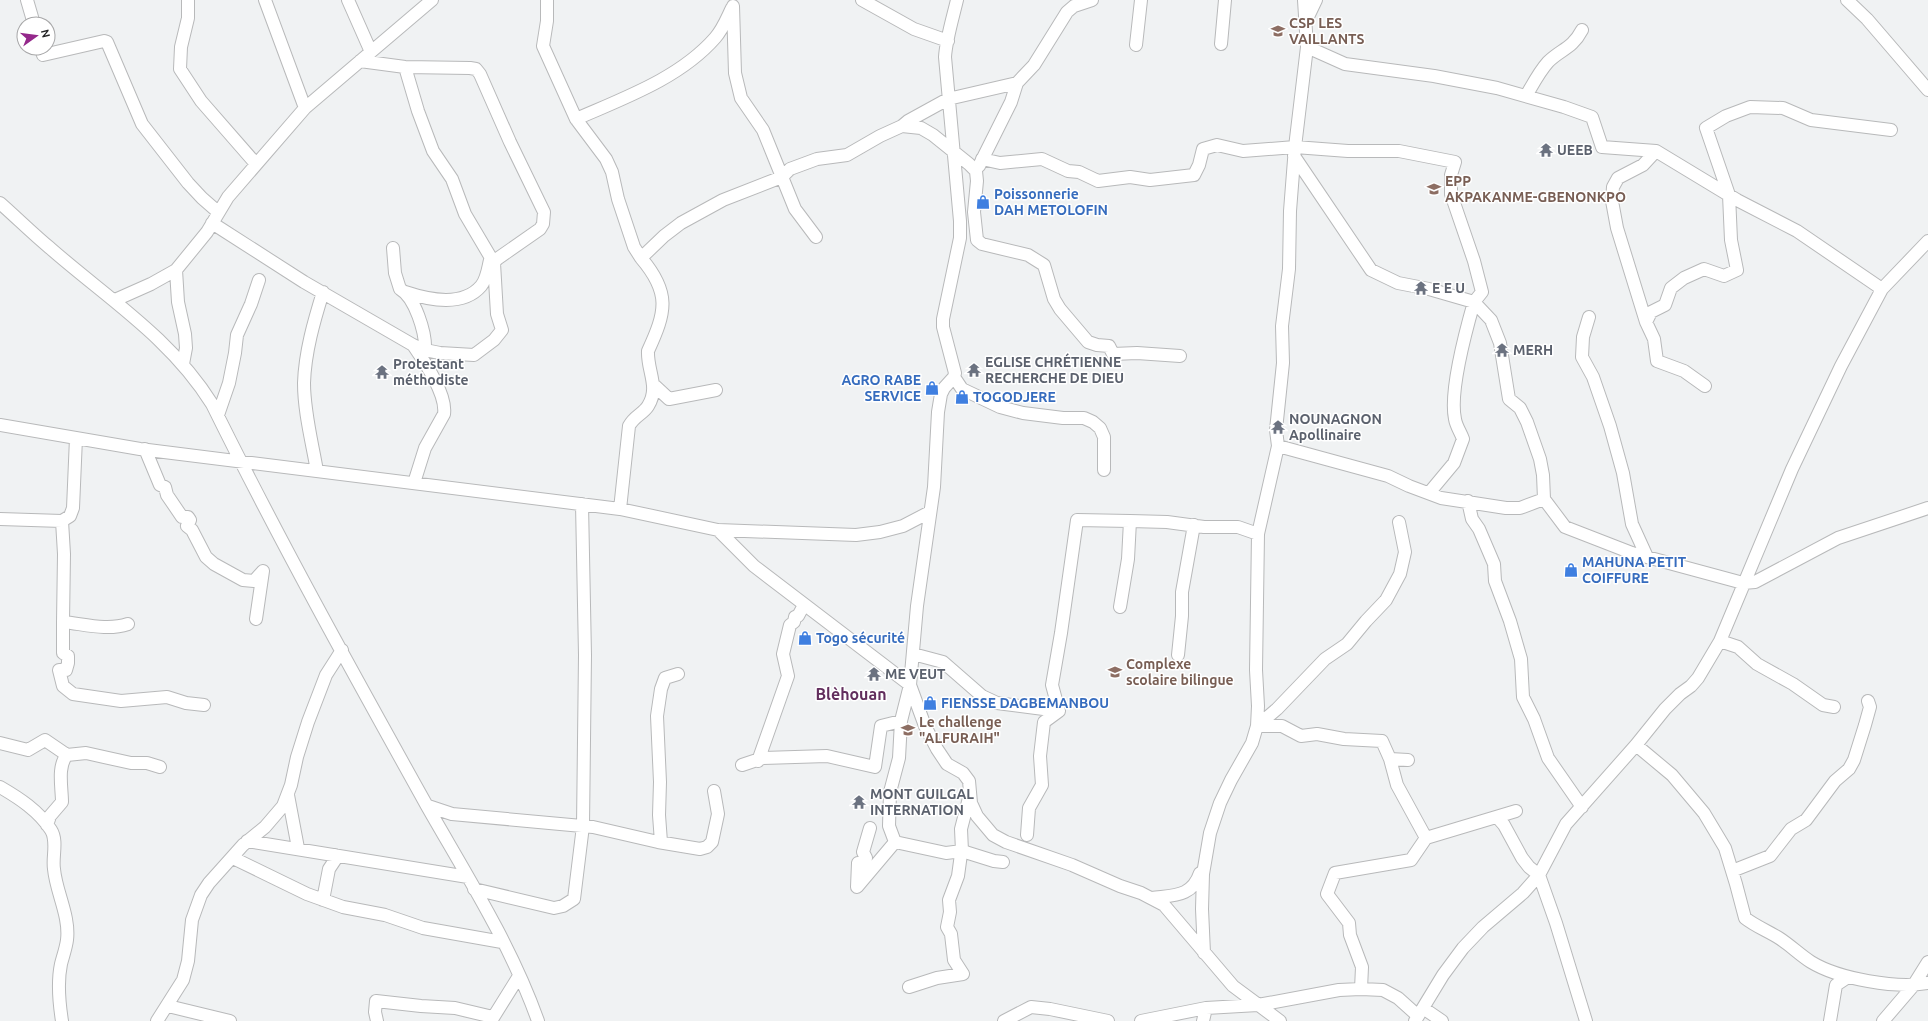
<svg xmlns="http://www.w3.org/2000/svg" width="1928" height="1021" font-family="Ubuntu,sans-serif">
<style>
.lines{fill:none;stroke-linecap:round;stroke-linejoin:round}
.minor-casing{stroke:#b8b9ba;stroke-width:14}
.minor{stroke:#fff;stroke-width:12}
.labels{text-anchor:middle;stroke-width:3;stroke-linejoin:round;paint-order:stroke}
.education-label{font-size:14px;font-weight:bold;fill:#785e54;stroke:#fff;text-anchor:start}
.worship-label{font-size:14px;font-weight:bold;fill:#5b616d;stroke:#fff;text-anchor:start}
.shop-label{font-size:14px;font-weight:bold;fill:#366cbe;stroke:#fff;text-anchor:start}
.quarter-label{font-size:16px;font-weight:bold;fill:#622e5d;stroke:#fff}
</style>
<rect width="100%" height="100%" fill="#f0f2f3"/>
<g class="lines">
<defs>
<path id="minor" d="M27 0 34 24
M188 0V18L181 47 180 69 201 101 256 164
M265 0 305 108
M348 0 371 52
M547 0V21L543 46 576 119 606 159 612 172 618 199 634 247 641 258
M862 0 914 29 948 41
M957 0C953 17 946 40 945 57L960 221V238L943 319V327L955 373 954 377 944 388 941 394 938 412 934 487 917 606 910 685 901 721 899 758 890 792 889 826 895 842 946 853 962 851 961 829 970 794
M1847 0 1867 19 1928 90
M733 6 735 73 741 98 763 130 795 209 816 237
M1306 21 1316 0
M1221 44 1225 0
M1136 45 1141 0
M1307 47 1345 64 1434 76 1497 88 1564 107 1592 117 1602 147 1656 151 1737 200 1797 231 1882 289
M41 48 43 55 104 41 107 42 142 124 188 183 202 198 218 212
M405 67 418 111 433 151 452 179 465 214 494 263
M1526 96C1533 84 1539 72 1548 62 1561 49 1572 49 1582 30
M576 119C624 98 680 78 715 38 723 29 727 18 732 8
M902 126 908 121 948 99 1017 83
M1294 156 1371 270 1398 283 1429 289 1474 302C1466 330 1449 391 1455 419 1456 426 1461 433 1463 439L1454 463 1429 493
M982 159 1000 163 1042 159 1068 171 1079 172 1098 181 1130 177 1150 180 1194 175 1199 165 1203 149 1217 145 1243 151 1295 147 1348 151H1399L1455 162 1451 175V194L1474 261 1482 292 1474 302 1491 320 1500 343 1509 399 1520 408 1527 422 1540 459 1543 475 1544 499
M979 166 1011 102 1017 83 1034 65 1067 12 1074 6 1092 0
M0 203C17 218 33 234 50 248 107 298 171 338 212 404 279 540 353 673 427 806 467 876 511 945 538 1021
M212 223 304 282 413 345 425 350 440 353 474 355 494 340 502 330 497 314 494 263 497 259 540 229 543 224 544 212 510 142 480 74 476 69 470 68 405 67 360 61
M393 248 395 273 400 289C415 297 426 333 425 350
M176 270 178 302 185 334 186 348 183 364
M405 292C429 300 463 307 481 286 487 279 488 268 490 260
M115 300 151 284 176 270 207 232 228 197 305 108 432 0
M1589 317 1583 337 1582 357 1593 377 1610 426 1623 473 1632 524 1647 557
M1646 322 1617 228 1612 201 1613 187 1618 178 1643 165 1656 151
M413 345C424 361 447 394 444 414L425 448 414 483
M954 377 962 389 1000 407 1023 413 1063 418H1084L1093 422 1100 428 1104 437V470
M655 386 669 399 716 390
M1705 386 1684 371 1657 361 1654 339 1646 322 1651 312 1665 305 1671 288 1684 278 1704 269 1724 276 1737 270 1731 240 1729 195 1706 128 1726 116 1750 107 1783 108 1811 120 1891 130
M218 415 229 383 235 353 237 335 251 304 259 280
M0 425 140 449 620 509 718 530 856 535 880 532 903 526 930 512
M1278 446 1388 476 1409 486 1441 498 1506 508H1520L1544 499 1565 527 1632 553 1743 583 1755 582 1838 538 1928 508
M145 449 160 485 165 487 167 495 182 517H188L190 520 187 526 192 530 206 557 214 564 243 580 254 581 263 571 256 619
M317 471C312 442 304 412 304 383 305 352 314 321 323 292
M1468 501 1472 519 1479 529 1494 564 1495 581 1510 621 1521 659 1523 697 1534 719 1548 758 1582 807
M620 509 629 426C634 416 643 414 648 406 660 387 647 371 648 351 666 312 671 293 641 258L664 236 681 223 723 200 782 177 790 169 817 159 847 155 880 136 902 126 921 128 933 135 969 164 976 171 977 181 974 212 977 240 982 244 1028 255 1044 265 1054 299 1060 309 1088 342 1097 345 1109 346 1113 354 1137 353 1180 356
M0 519 62 521 70 516 73 508 76 438
M62 521 64 554 63 622C84 624 107 631 128 624
M1399 522 1405 552 1400 574 1386 600 1366 621 1347 644 1325 659 1277 709 1257 726H1282L1301 736 1317 734 1344 739 1382 741 1390 759 1408 760
M718 530 754 566 910 685 925 726 937 749 947 764 963 773 969 781 971 803 977 816 993 835 1006 842 1072 865 1120 886 1141 893 1164 905 1233 986 1280 1021
M1120 607 1128 559 1130 521 1167 522 1204 527H1238L1258 534
M63 622V653L68 656V663L66 670H59L63 686 73 694 121 701 167 697 186 703 204 705
M1720 641 1738 647 1757 664 1793 684 1823 705 1834 707
M913 654 943 662 982 696 997 703 1059 711
M1178 655 1182 616V592L1194 525
M0 743 28 750 45 740 67 755
M1636 745 1672 775 1704 813 1725 848 1736 884 1745 918C1755 926 1768 931 1779 938 1790 945 1800 955 1811 962 1839 979 1897 989 1928 983
M758 761 788 676 783 654 790 625 794 622 795 617 798 616 804 605
M742 765 763 758 827 756 875 767 881 726 901 721
M0 787C19 798 39 811 51 830 58 841 52 857 54 869 56 892 70 916 67 940 66 948 63 956 61 964 57 983 59 1002 62 1021
M288 795 298 848
M428 806 452 814 593 827 658 842 700 849 707 847 712 842 718 814 714 791
M1497 817 1504 825 1522 858 1529 867 1539 875 1556 923 1586 1021
M47 825 50 816 62 802C62 788 57 766 67 755L86 753 131 763H147L160 767
M870 828 863 852 866 858 864 864 858 863 857 887 895 842
M1027 835 1029 808 1042 785 1040 756 1044 722 1059 711 1052 685 1061 633 1077 520 1130 521
M1426 838 1516 811
M247 841 468 877
M661 842 659 815 660 782 657 716 661 689 665 678 678 674
M962 851 994 861 1003 862
M233 858 307 894 343 907 385 915 423 928 502 942
M1732 871 1770 856 1791 829 1806 820 1835 781 1849 769 1854 760 1865 725 1870 707 1868 701
M474 889 554 908 563 906 574 899 583 826 585 655 582 504
M1152 898C1174 895 1192 897 1200 873
M323 900 329 869 335 860V855
M1204 953 1202 909 1203 874 1210 833 1220 803 1231 780 1252 743 1257 726 1258 706 1256 670 1258 534 1278 446 1276 430 1283 363 1282 326 1289 269 1290 211 1295 147 1307 47 1304 0
M909 987 937 978 963 974 954 960 951 934 947 927 950 912 949 900 958 876 961 854 966 852
M1361 989 1362 967 1350 935 1349 923 1327 894 1335 873 1411 860 1426 838 1397 785 1390 759
M168 1006 230 1021
M1423 1008 1442 1021
M157 1021 183 980 188 961 192 920 201 895 209 883 243 845 265 827 283 806 291 785 297 757 308 722 326 675 342 650
M377 1021 375 1012 376 1001 421 1006 455 1008 493 1017
M491 1021 519 976
M1004 1021 1031 1007 1050 1009 1108 1021
M1141 1021 1206 1008 1258 1005 1339 990 1361 989 1383 990 1398 998 1418 1016
M1203 1021 1206 1008
M1415 1021 1443 975 1463 948 1483 927 1523 893 1539 875 1566 824 1636 745 1665 709 1680 694 1691 686 1698 678 1720 641 1792 469 1841 366 1882 289 1928 241
M1830 1021 1836 985 1848 977
M1883 1021 1913 986 1928 962"/>
</defs>
<use href="#minor" class="minor-casing"/>
<use href="#minor" class="minor"/>
</g>
<defs>
<symbol id="school-bare" viewBox="-9 -9 18 18"><path d="M0-5L7-2L0 1L-7-2ZM-4 1L0 2.5L4 1V4Q0 6-4 4Z" fill="#8d6e63" stroke="#fff" stroke-width="2.5" paint-order="stroke"/></symbol>
<symbol id="temple-bare" viewBox="-9 -9 18 18"><path d="M0-6L5-2H3V0L6.5 2.5H4V6H1.5V3h-3V6H-4V2.5H-6.5L-3 0V-2H-5Z" fill="#6b7280" stroke="#fff" stroke-width="2.5" paint-order="stroke"/></symbol>
<symbol id="shop-bare" viewBox="-9 -9 18 18"><path d="M-5-2.5h2.3a2.7 3.5 0 0 1 5.4 0H5L5.5 6h-11ZM-1.5-2.5h3a1.5 2.3 0 0 0-3 0Z" fill="#3f7fe0" stroke="#fff" stroke-width="2.5" paint-order="stroke"/></symbol>
</defs>
<g fill-rule="evenodd">
<use href="#school-bare" x="1268" y="21" width="20" height="20"/>
<use href="#temple-bare" x="1536" y="140" width="20" height="20"/>
<use href="#school-bare" x="1424" y="179" width="20" height="20"/>
<use href="#shop-bare" x="973" y="192" width="20" height="20"/>
<use href="#temple-bare" x="1411" y="278" width="20" height="20"/>
<use href="#temple-bare" x="1492" y="340" width="20" height="20"/>
<use href="#temple-bare" x="964" y="360" width="20" height="20"/>
<use href="#temple-bare" x="372" y="362" width="20" height="20"/>
<use href="#shop-bare" x="922" y="378" width="20" height="20"/>
<use href="#shop-bare" x="952" y="387" width="20" height="20"/>
<use href="#temple-bare" x="1268" y="417" width="20" height="20"/>
<use href="#shop-bare" x="1561" y="560" width="20" height="20"/>
<use href="#shop-bare" x="795" y="628" width="20" height="20"/>
<use href="#school-bare" x="1105" y="662" width="20" height="20"/>
<use href="#temple-bare" x="864" y="664" width="20" height="20"/>
<use href="#shop-bare" x="920" y="693" width="20" height="20"/>
<use href="#school-bare" x="898" y="720" width="20" height="20"/>
<use href="#temple-bare" x="849" y="792" width="20" height="20"/>
</g>
<g class="labels">
<g class="education-label">
<text x="1289" y="28">CSP LES<tspan x="1289" dy="16">VAILLANTS</tspan></text>
<text x="1445" y="186">EPP<tspan x="1445" dy="16">AKPAKANME-GBENONKPO</tspan></text>
<text x="1126" y="669">Complexe<tspan x="1126" dy="16">scolaire bilingue</tspan></text>
<text x="919" y="727">Le challenge<tspan x="919" dy="16">"ALFURAIH"</tspan></text>
</g>
<g class="worship-label">
<text x="1557" y="155">UEEB</text>
<text x="1432" y="293">E E U</text>
<text x="1513" y="355">MERH</text>
<text x="985" y="367">EGLISE CHRÉTIENNE<tspan x="985" dy="16">RECHERCHE DE DIEU</tspan></text>
<text x="393" y="369">Protestant<tspan x="393" dy="16">méthodiste</tspan></text>
<text x="1289" y="424">NOUNAGNON<tspan x="1289" dy="16">Apollinaire</tspan></text>
<text x="885" y="679">ME VEUT</text>
<text x="870" y="799">MONT GUILGAL<tspan x="870" dy="16">INTERNATION</tspan></text>
</g>
<g class="shop-label">
<text x="994" y="199">Poissonnerie<tspan x="994" dy="16">DAH METOLOFIN</tspan></text>
<text x="921" y="385" text-anchor="end">AGRO RABE<tspan x="921" dy="16">SERVICE</tspan></text>
<text x="973" y="402">TOGODJERE</text>
<text x="1582" y="567">MAHUNA PETIT<tspan x="1582" dy="16">COIFFURE</tspan></text>
<text x="816" y="643">Togo sécurité</text>
<text x="941" y="708">FIENSSE DAGBEMANBOU</text>
</g>
<g class="quarter-label">
<text x="851" y="700">Blèhouan</text>
</g>
</g>
<g transform="translate(36 36) rotate(76)"><circle r="19" fill="#ffffff" stroke="#a7a7a8"/>
<path d="M0-3L7 15L0 10L-7 15Z" fill="#94288b"/>
<text y="-6" font-size="11" font-weight="bold" text-anchor="middle" fill="#242425">N</text>
</g>
</svg>
